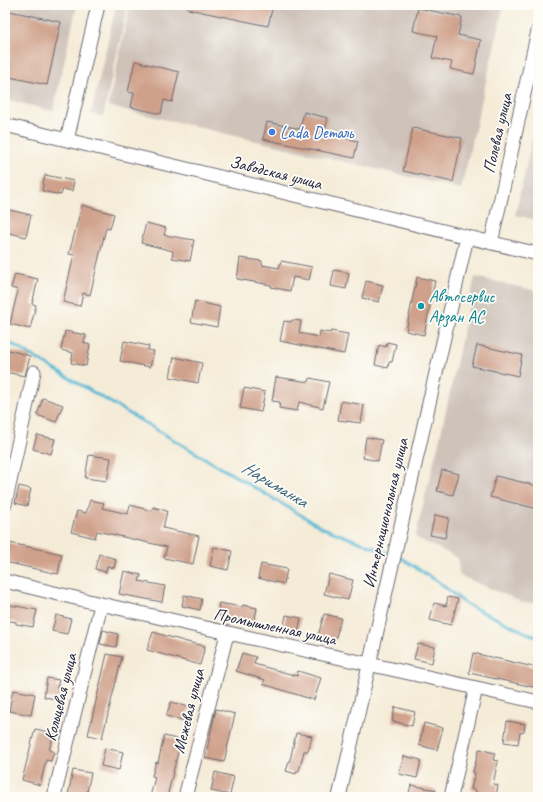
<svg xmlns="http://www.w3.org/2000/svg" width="543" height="802" font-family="Caveat,sans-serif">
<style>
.industrial{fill:#cec2b9}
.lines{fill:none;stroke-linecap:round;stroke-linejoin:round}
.stream{stroke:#56b8d4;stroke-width:3}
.building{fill:#cfa08a}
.minor-casing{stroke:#6c6972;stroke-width:15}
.minor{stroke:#fff;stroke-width:13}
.shop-dot{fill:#3f7fe0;stroke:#fdfcf7;stroke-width:1.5}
.culture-dot{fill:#0f9aa8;stroke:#fdfcf7;stroke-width:1.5}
.labels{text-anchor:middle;stroke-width:3.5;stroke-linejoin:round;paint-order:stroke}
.shop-label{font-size:17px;fill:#366cbe;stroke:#fdfcf7;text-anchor:start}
.street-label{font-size:17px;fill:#22223b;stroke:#fdfcf7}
.culture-label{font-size:17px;fill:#0d838f;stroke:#fdfcf7;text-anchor:start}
.water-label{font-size:18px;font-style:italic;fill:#375e78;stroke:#fdfcf7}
</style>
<rect width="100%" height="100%" fill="#fdfcf7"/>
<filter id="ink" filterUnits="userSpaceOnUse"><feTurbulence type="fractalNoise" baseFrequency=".025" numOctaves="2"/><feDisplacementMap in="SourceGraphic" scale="8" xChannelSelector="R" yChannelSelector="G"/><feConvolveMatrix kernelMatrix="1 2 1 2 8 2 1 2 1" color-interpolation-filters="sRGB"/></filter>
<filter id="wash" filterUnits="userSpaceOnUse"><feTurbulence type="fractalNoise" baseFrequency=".012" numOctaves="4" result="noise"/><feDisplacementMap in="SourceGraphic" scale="16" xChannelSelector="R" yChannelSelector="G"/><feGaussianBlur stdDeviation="0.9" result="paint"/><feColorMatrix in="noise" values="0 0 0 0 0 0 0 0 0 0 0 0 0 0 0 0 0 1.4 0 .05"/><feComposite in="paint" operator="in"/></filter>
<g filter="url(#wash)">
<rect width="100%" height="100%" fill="#f5ecd8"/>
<path class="industrial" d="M5 5H77L53 111 5 99Z
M116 5H128L103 116 91 114Z
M130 5H504L461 189 108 106Z
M538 113V220L515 215Z
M475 277 538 291V602L524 603 459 575 458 558 415 537 441 433Z"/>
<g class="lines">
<path class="stream" d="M5 340 323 528 391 554
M398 556 437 581 466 604 527 633 538 637"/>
</g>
<g id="blocks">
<path class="building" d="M188 5H273L268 26 188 9Z
M418 8 462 17 458 35 481 40 474 74 450 69 452 62 432 58 437 36 413 31Z
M5 10 61 22 47 85 5 76Z
M135 61 179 72 172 102 164 100 161 114 131 107 134 93 128 92Z
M304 112 328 118 324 134 358 141 354 158 263 139 267 122 300 129Z
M413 128 462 138 453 182 403 171Z
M45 175 74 181 72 191 63 189 61 195 42 191Z
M82 205 114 214 110 229 106 228 90 295 83 293 80 306 63 302 74 255 69 254Z
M5 209 31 215 26 237 5 232Z
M146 223 166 228 164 235 194 240 190 261 172 258 173 251 141 243Z
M240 258 262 261V265L279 268 281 261 312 267 309 280 293 277 290 291 271 287V285L237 279Z
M334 270 349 273 346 289 331 286Z
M15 274 38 279 32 304 36 305 30 329 10 324 18 290 11 288Z
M417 277 435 281 424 335 406 331Z
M366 281 383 285 379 302 362 298Z
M195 301 220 307 217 327 191 322Z
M292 320 301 321 299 333 319 337 320 331 330 333 331 331 348 334 344 354 280 341 284 321 291 322Z
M65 331 86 335 84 343 90 345 86 366 71 363 73 353 61 350Z
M124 341 149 346 148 350 154 351 150 367 120 361Z
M387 342 396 344 392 362H389L388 368 375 365 379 345 386 347Z
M477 345 522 355 518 376 472 366Z
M5 349 30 356 25 376 5 372Z
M174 357 202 363 198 383 170 377Z
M276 377 309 382 310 378 329 382 323 408 299 402 297 411 279 408 280 402 272 401Z
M244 388 265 392 261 412 240 408Z
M43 398 63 405 56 422 37 415Z
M341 401 364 405 361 423 338 420Z
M37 435 55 439 51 454 33 449Z
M366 437 382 440 378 461 363 458Z
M89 455 111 458 107 481 85 478Z
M442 470 459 474 453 495 437 491Z
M496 476 538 486V509L490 497Z
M19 486 31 489 27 506 15 503Z
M90 500 104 503 102 508 128 514 130 505 152 511 153 507 167 511 163 528 199 536 193 564 164 558 167 547 97 531 95 538 71 532 77 511 86 513Z
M435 515 449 518 445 538 430 535Z
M5 542 62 554 58 574 5 562Z
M214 547 232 551 228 570 210 566Z
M99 554 116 559 114 568 107 566 106 572 95 569Z
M261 564 287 569 284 584 258 578Z
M124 571 141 575 139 581 165 586 162 602 119 594Z
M329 574 353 580 348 600 324 594Z
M184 595 202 599 200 610 182 606Z
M448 597 458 599 451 625 430 620 434 603 446 606Z
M219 603 242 607 243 605 257 608 254 623 217 615Z
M5 604 37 610 33 627 16 624V622L5 620Z
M324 614 341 618 335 641 318 636Z
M56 615 71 619 67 634 52 631Z
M286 615 301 618 298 633 283 630Z
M103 630 118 634 116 647 100 644Z
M153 632 187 642 205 646 200 665 147 650Z
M418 644 435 647 432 663 414 659Z
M242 653 256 657 254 664 297 676 298 671 321 678 314 700 263 684 265 680 236 671Z
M473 653 538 668V688L469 673Z
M107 654 122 657 102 738 88 735Z
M47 678 59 680 57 688 64 689 62 700 44 697Z
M13 690 35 694 31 715 9 711Z
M171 702 189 707 185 721 166 716Z
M395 707 415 712 412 726 392 721Z
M216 709 235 714 224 762 205 758Z
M507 721 525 724 524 732 520 733 518 744 504 742Z
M424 723 443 728 437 750 419 745Z
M35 729 54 733 49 750 54 752 51 761 46 760 40 785 22 780Z
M296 733 312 736 308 751H304L299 771H296V774L286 771 291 756Z
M164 736 181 740 167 797H150L155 777 152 776 156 762 158 763Z
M105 748 123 752 119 770 101 766Z
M479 749 495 753 493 760 498 761 493 784 498 785 496 797 475 796 476 790 471 789 475 773 473 772Z
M404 756 421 760 417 778 399 774Z
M73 770 91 773 86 797 68 795Z
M215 772 234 777 230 795 211 791Z
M411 785 436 790 434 797H408Z"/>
</g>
</g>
<g filter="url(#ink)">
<use href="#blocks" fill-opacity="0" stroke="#6c6972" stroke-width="1"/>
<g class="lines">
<defs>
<path id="minor" d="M5 125 538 254
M67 140 98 5
M491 243 538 31
M5 504 34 372
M5 581C182 625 361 661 538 702
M54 797 101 605
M185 797 227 634
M339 797 467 237
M451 797 476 688"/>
</defs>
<use href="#minor" class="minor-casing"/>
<use href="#minor" class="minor"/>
</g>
</g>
<circle class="shop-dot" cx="272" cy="132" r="4"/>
<circle class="culture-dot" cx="421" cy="306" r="4"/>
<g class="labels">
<g class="shop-label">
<text x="280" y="138">Lada Dеталь</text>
</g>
<g class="street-label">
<text transform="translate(497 133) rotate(-77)" y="6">Полевая улица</text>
<text transform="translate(276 172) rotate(14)" y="6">Заводская улица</text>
<text transform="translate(385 513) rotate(-77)" y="6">Интернациональная улица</text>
<text transform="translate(275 626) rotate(12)" y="6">Промышленная улица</text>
<text transform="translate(60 697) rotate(-76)" y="6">Кольцевая улица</text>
<text transform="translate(188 711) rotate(-76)" y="6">Межевая улица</text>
</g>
<g class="culture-label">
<text x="429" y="302">Автосервис<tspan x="429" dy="20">Арзан АС</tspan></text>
</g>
<g class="water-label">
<text transform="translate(275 484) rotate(31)" y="6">Нариманка</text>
</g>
</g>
<rect width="543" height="802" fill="none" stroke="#fdfcf7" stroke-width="20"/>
</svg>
